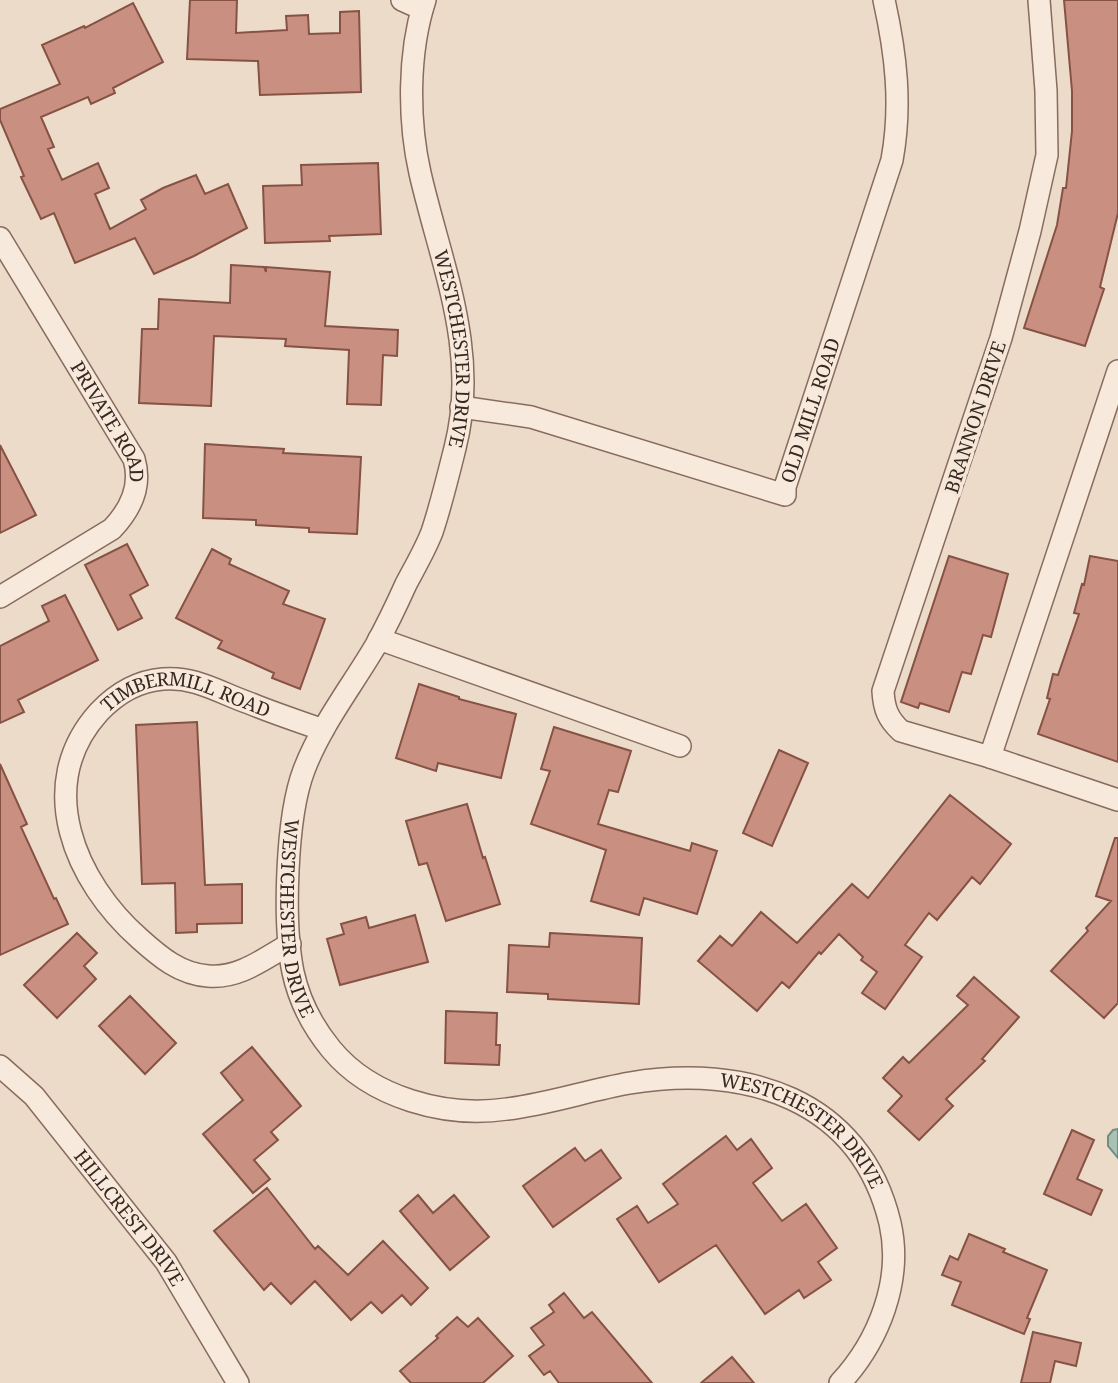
<svg xmlns="http://www.w3.org/2000/svg" width="1118" height="1383" font-family="'Noto Serif',serif">
<style>
.water{fill:#a9c1b5;stroke:#708f81;stroke-width:2}
.building{fill:#c99081;stroke:#865245;stroke-width:2}
.lines{fill:none;stroke-linecap:round;stroke-linejoin:round}
.street-casing{stroke:#886c5e;stroke-width:24}
.street{stroke:#f7eadc;stroke-width:21}
.labels{text-anchor:middle;stroke-width:7;stroke-linejoin:round;paint-order:stroke}
.street-label{font-size:19px;fill:#392821;stroke:#f4e7d8}
</style>
<rect width="100%" height="100%" fill="#eddbc9"/>
<path class="water" d="M1118 1129V1158L1108 1146V1136L1113 1130Z"/>
<path class="building" d="M190 0H237L236 33 287 30 286 16 308 15 309 34 340 33V12L359 11 361 92 260 95 258 61 187 59Z
M1064 0H1118V213L1100 287 1104 289 1085 346 1024 328 1057 225 1063 188H1066L1072 131V91Z
M133 3 163 62 113 88 115 93 91 104 88 97 41 117 54 147 48 149 62 180 98 163 109 188 95 194 110 229 146 209 141 200 163 188 196 175 205 194 228 184 247 228 194 256 154 274 135 238 75 263 54 213 41 219 21 177 24 176 0 120V109L60 84 42 45 84 26 85 28Z
M378 163 381 234 329 236 330 241 265 243 263 186 302 185 301 165Z
M231 265 264 267 266 272V267L330 272 325 326 398 330 397 356 383 355 381 405 347 404 349 350 285 346 286 339 214 336 211 406 139 403 142 329H158L159 299 230 303Z
M205 444 284 449 283 453 361 457 357 534 309 532V528L256 525V520L203 518Z
M0 445 36 515 0 533Z
M127 544 148 585 130 595 142 618 118 630 85 565Z
M212 549 231 559 229 564 289 591 283 604 325 619 300 689 272 678 274 673 218 648 222 641 176 618Z
M949 556 1008 574 991 637 983 635 971 674 962 672 949 712 920 703 918 708 901 702Z
M1090 556 1118 561V762L1038 734 1050 699 1047 698 1053 674 1058 675 1079 614 1074 613 1082 584 1084 585Z
M65 595 98 660 18 700 24 712 0 723V646L49 621 42 606Z
M419 684 459 697V699L516 714 501 778 438 763 436 771 396 758Z
M197 722 205 885 242 884V923L197 924V932L176 933 175 883 142 884 136 725Z
M554 727 631 751 618 792 609 790 598 824 690 851 692 843 717 851 697 914 644 898 639 915 591 901 606 850 531 824 550 771 541 769Z
M779 750 808 763 772 846 743 833Z
M0 764 27 824 21 827 54 899 56 898 68 924 0 955Z
M950 795 1011 844 980 884 972 877 937 920 929 913 905 945 922 957 885 1009 862 993 877 972 861 960 863 957 839 934 821 954 819 952 789 988 782 982 757 1011 698 961 720 936 732 946 761 912 797 943 852 884 868 898Z
M467 804 483 858 485 857 500 904 446 921 427 863 419 865 406 821Z
M1115 838H1118V1003L1104 1018 1051 971 1088 931 1086 928 1111 901 1096 896Z
M415 915 428 962 340 985 327 939 344 934 341 924 366 917 369 928Z
M77 933 97 953 84 966 96 979 57 1018 24 985Z
M550 933 642 938 639 1004 548 999V994L507 992 509 945 549 947Z
M974 977 1019 1017 982 1059 985 1061 946 1099 953 1106 919 1140 888 1111 902 1096 883 1078 903 1057 909 1063 968 1005 957 996Z
M130 996 176 1043 145 1074 99 1026Z
M446 1011 497 1013 496 1045H500L499 1065 445 1063Z
M252 1047 301 1106 271 1132 278 1140 254 1160 270 1179 253 1193 203 1134 243 1100 221 1073Z
M1072 1130 1094 1140 1077 1179 1102 1190 1091 1215 1044 1194Z
M726 1136 737 1150 751 1139 772 1168 753 1183 782 1221 806 1204 837 1248 818 1262 831 1280 804 1298 799 1290 765 1314 716 1245 659 1282 617 1219 637 1206 648 1223 678 1204 663 1184Z
M575 1148 585 1161 601 1150 621 1178 553 1227 523 1186Z
M267 1188 315 1249 318 1246 348 1275 383 1241 428 1288 411 1305 402 1295 382 1313 371 1302 351 1320 315 1281 291 1304 271 1283 264 1290 214 1231Z
M418 1195 433 1213 454 1195 489 1237 450 1270 400 1211Z
M969 1234 1005 1249 1003 1252 1047 1270 1027 1318 1030 1319 1024 1334 952 1305 961 1282 942 1275 950 1256 958 1260Z
M564 1293 584 1318 592 1312 652 1383H559L550 1371 544 1375 529 1356 544 1345 531 1328 554 1312 549 1305Z
M457 1317 468 1327 478 1318 513 1356 483 1383H411L400 1371 438 1338 436 1336Z
M1033 1332 1081 1343 1076 1366 1055 1361 1050 1383H1021Z
M732 1357 754 1383H701Z"/>
<g class="lines">
<defs>
<g id="street">
<path d="M402 0 422 9"/>
<path id="s1" d="M425 0C408 52 408 120 420 173 441 265 480 351 455 448 448 476 441 505 432 532 425 550 415 567 406 584 397 604 387 625 376 645 352 686 321 725 304 770 286 817 283 923 293 972 299 1000 313 1027 331 1049 371 1098 446 1118 507 1109 549 1104 589 1090 630 1083 745 1064 860 1098 890 1223 903 1280 879 1341 840 1383"/>
<path d="M1039 0 1046 91 1047 155 1030 231 1001 338 883 691C884 709 888 719 901 731L990 757 1118 800"/>
<path id="s2" d="M0 238 134 459C142 486 131 509 112 529L0 597"/>
<path id="s3" d="M461 407 531 417 785 495V487L892 160C902 105 896 54 884 0"/>
<path d="M379 639 680 746"/>
<path d="M990 757 1118 371"/>
<path id="s4" d="M290 944C265 958 239 979 208 976 180 974 160 957 140 939 75 882 33 785 99 712 116 694 138 681 163 679 195 676 220 693 249 703 273 713 298 721 323 730"/>
<path id="s5" d="M0 1066 34 1096 166 1262 238 1383"/>
</g>
</defs>
<use href="#street" class="street-casing"/>
<use href="#street" class="street"/>
</g>
<g class="labels">
<g class="street-label">
<text dy="7" stroke="none"><textPath href="#s1" startOffset="355">WESTCHESTER DRIVE</textPath></text>
<text dy="7" stroke="none"><textPath href="#s3" startOffset="425">OLD MILL ROAD</textPath></text>
<text transform="translate(975 417) rotate(-72)" y="7">BRANNON DRIVE</text>
<text dy="7" stroke="none"><textPath href="#s2" startOffset="214">PRIVATE ROAD</textPath></text>
<text dy="7" stroke="none"><textPath href="#s4" startOffset="523">TIMBERMILL ROAD</textPath></text>
<text dy="7" stroke="none"><textPath href="#s1" startOffset="964">WESTCHESTER DRIVE</textPath></text>
<text dy="7" stroke="none"><textPath href="#s1" startOffset="1614">WESTCHESTER DRIVE</textPath></text>
<text dy="7" stroke="none"><textPath href="#s5" startOffset="200">HILLCREST DRIVE</textPath></text>
</g>
</g>
</svg>
